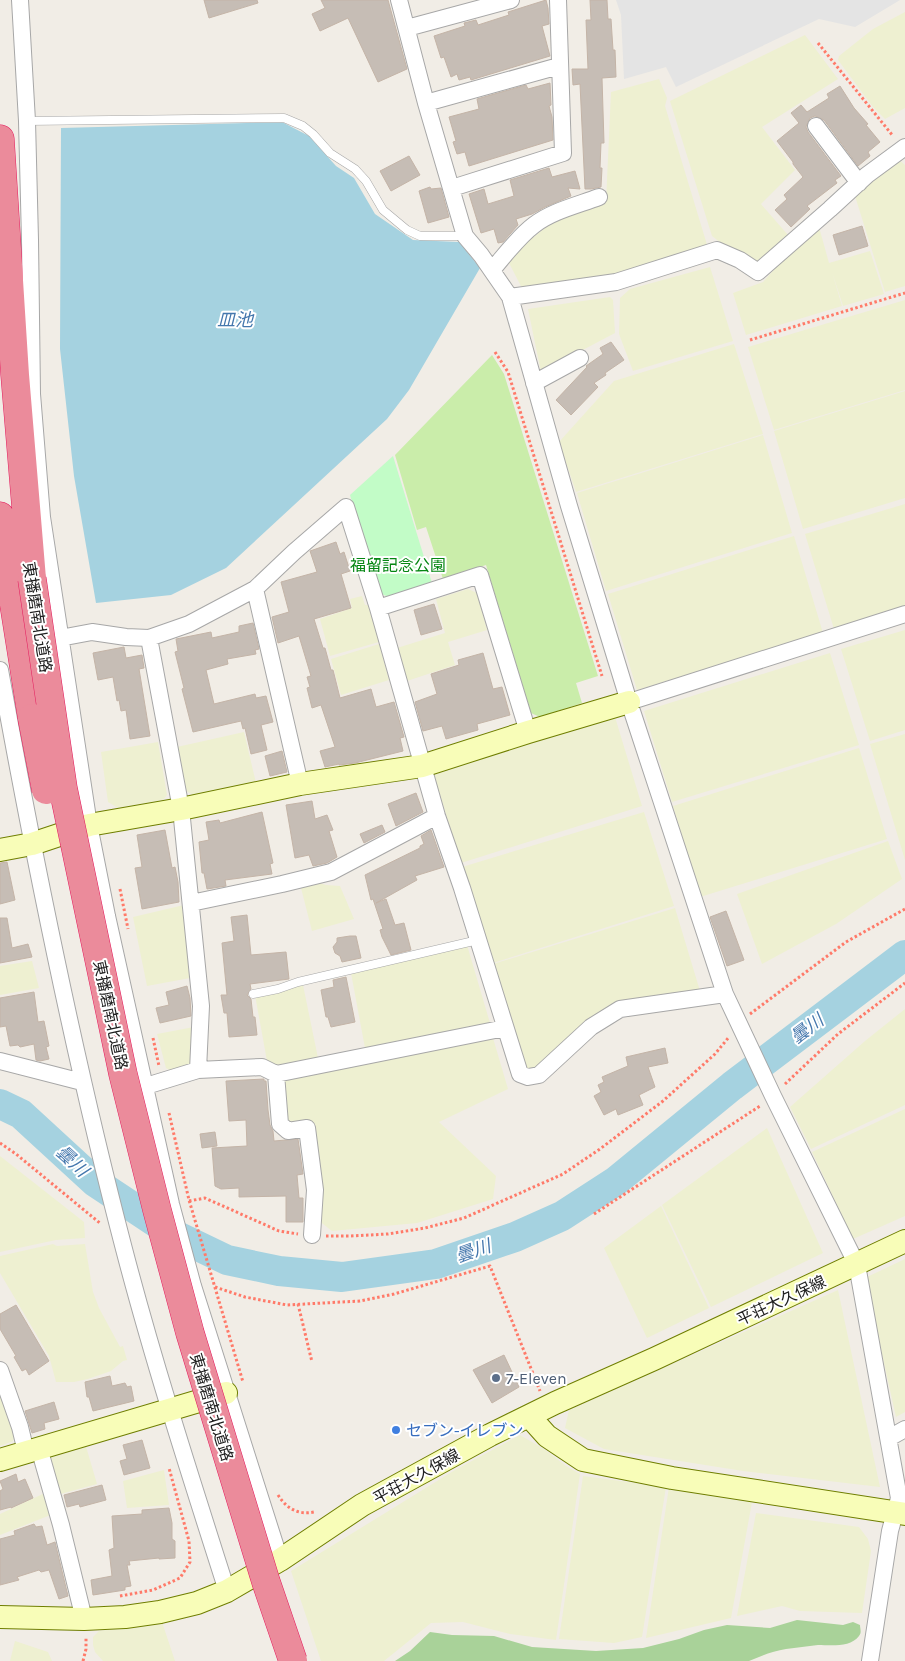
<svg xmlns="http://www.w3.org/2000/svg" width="905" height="1661" font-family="Karla,'Noto Sans JP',sans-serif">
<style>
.farmland{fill:#eef0d1}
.grass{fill:#caedaa}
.forest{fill:#a9d299}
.park{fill:#c2fcc7}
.parking{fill:#e4e4e4}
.water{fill:#a5d2e0}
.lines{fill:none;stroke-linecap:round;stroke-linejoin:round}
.river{stroke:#a5d2e0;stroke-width:30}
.building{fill:#c6bdb5;stroke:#c4b4a7}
.lane-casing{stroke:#a7a7a7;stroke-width:9}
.street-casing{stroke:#a7a7a7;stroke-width:18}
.secondary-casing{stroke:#6f7e00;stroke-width:24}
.highway-casing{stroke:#e41e5f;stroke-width:29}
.path{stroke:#ff7a69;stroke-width:3;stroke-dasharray:2.5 2.5;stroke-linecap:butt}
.lane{stroke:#fff;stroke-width:8}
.street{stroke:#fff;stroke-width:16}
.secondary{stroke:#f8fdb8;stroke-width:22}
.highway{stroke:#eb8b9b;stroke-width:28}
.highway-bridge-casing{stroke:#e41e5f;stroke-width:29;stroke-linecap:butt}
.highway-bridge{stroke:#eb8b9b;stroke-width:28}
.service-dot{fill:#5c6f8a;stroke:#fff;stroke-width:2}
.shop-dot{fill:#3f7fe0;stroke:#fff;stroke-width:2}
.labels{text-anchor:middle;stroke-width:4;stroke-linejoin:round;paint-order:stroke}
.park-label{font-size:16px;fill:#068613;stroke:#fff}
.street-label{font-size:16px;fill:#202020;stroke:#fff}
.service-label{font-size:16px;fill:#4e5e75;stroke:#fff;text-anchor:start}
.shop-label{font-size:16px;fill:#366cbe;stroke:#fff;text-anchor:start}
.water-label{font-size:18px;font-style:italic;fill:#4477ad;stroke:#fff}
</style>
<rect width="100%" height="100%" fill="#f1ede6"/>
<path class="farmland" d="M905 12V108L885 119 873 107 838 60 839 56 873 29Z
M805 35 838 79 762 127 795 170 761 204 788 235 756 264 725 246 712 236 670 101Z
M659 79 667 98 665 106 708 248 613 277 523 290 509 263 514 256 526 243 550 224 586 208 606 202 611 92Z
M898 159 905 165V286L885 292 855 196Z
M819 227 829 263 870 251 884 294 843 306 832 272 842 306 746 335 733 293 763 282 787 255Z
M710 267 733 341 633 371 619 334 620 298 630 289Z
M610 297 613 300 615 333 541 372 528 309Z
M905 300V390L774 430 748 347Z
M734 344 763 434 576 492 559 442 614 381Z
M905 391V498L803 529 774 431Z
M763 435 792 533 606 591 577 493Z
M905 504V607L834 629 805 534Z
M794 536 823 633 637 690 608 594Z
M468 589 477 593 487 630 448 642 455 665 407 681 397 648 445 633 436 599Z
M362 596 365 605H368L379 642 330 656 320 619 352 608 350 599Z
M905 630V730L870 741 841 649Z
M379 644 389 680 341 695 331 659Z
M830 653 859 745 672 802 644 711Z
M615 717 642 806 461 863 433 772Z
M244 732 256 783 193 795 183 789 177 747Z
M905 734V860L870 744Z
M158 742 167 795 163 800 118 808 108 802 101 752Z
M859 748 887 839 700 897 673 806Z
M644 812 674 906 493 963 462 867Z
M888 841 902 879 836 924 762 964 737 894Z
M320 883 326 885 340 886 354 919 312 931 301 888Z
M184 905 189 943 190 978 147 986 133 917Z
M675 908 700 991 621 1001 536 1070 525 1068 493 964Z
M467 945 490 1023 365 1048 351 973Z
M32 961 39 988 0 995V966Z
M303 985 318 1058 277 1066 267 1061 255 995 280 992Z
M905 1009V1105L811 1149 790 1107 865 1041Z
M194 1027 195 1058 189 1066 171 1071 166 1068 157 1034Z
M493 1038 508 1089 439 1122 496 1176 493 1199 417 1223 332 1231 318 1220 310 1123 287 1125 282 1078Z
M905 1109V1216L853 1239 812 1152Z
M767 1128 823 1253 711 1307 662 1205Z
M0 1156 84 1222 85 1238 56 1240 0 1252Z
M661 1206 709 1308 647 1338 604 1248Z
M53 1244 57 1246 85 1244 93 1292 99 1308 120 1347 123 1346 127 1360 123 1361 111 1371 88 1379 74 1382H56L49 1356 0 1273V1256Z
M905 1259V1412L896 1417 865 1278Z
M838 1290 880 1487 743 1471 604 1449 565 1428 569 1410Z
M0 1388 15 1432 13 1441 0 1446Z
M520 1435 544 1449 566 1466 580 1474 556 1640 510 1634 463 1622 431 1623 384 1661H321L291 1571 455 1470Z
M85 1443 97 1484 57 1495 48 1455Z
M164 1470 169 1505 127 1508 123 1481Z
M583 1476 666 1487 642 1637 614 1643 559 1639Z
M669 1487 752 1502 731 1618 646 1638Z
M47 1492 53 1514 0 1535V1514Z
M756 1513 859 1527 868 1539 871 1551 862 1613 800 1611 782 1606 737 1616Z
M162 1622 175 1661H103L95 1652 93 1645V1637L99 1631Z
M15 1641 48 1652 52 1661H10Z"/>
<path class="grass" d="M492 355 504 374 598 676 576 683 582 703 540 717 531 713 486 565 443 579 426 527 417 530 395 455Z"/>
<path class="forest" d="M797 1620 843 1625 853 1622 860 1625C860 1628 862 1633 859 1636 850 1648 830 1645 818 1645 807 1646 797 1648 786 1649 773 1651 761 1656 749 1661H395L410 1651 430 1632 452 1635 494 1636 532 1647 596 1651 643 1648 679 1639 704 1630 727 1625 770 1628Z"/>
<path class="park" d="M393 456 432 583 389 597 379 593 350 495Z"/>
<path class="parking" d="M616 0H900L855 27 819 19 676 87 666 67 624 79 621 15Z"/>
<path class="water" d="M282 122 309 136 336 166 354 178 375 214 413 240 459 242 480 268 409 390 387 419 226 568 171 595 96 603 74 476 60 349 61 128Z"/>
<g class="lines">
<path class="river" d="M0 1104 21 1114 95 1182 175 1235 227 1260 279 1271 342 1277 436 1264 515 1237 562 1216 616 1181 732 1086 905 955"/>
</g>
<path class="building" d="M204 0H257L258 3 209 18Z
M321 0H388L407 69 378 82 348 18 320 31 312 14 325 8Z
M546 0 548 8 549 24 542 26 550 56 471 80 470 77 459 80 457 74 451 77 444 57 441 58 434 36 465 26 464 23 476 20 478 25 509 15 508 12Z
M590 0H607L608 19H611L613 50H615L616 77 602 78 604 143H601L600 168H602L601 187 591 189H585L580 84 573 85 572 69H588L586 20H591Z
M550 83 551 105 549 106 552 117 553 140 469 166 465 152 457 154 453 142 456 141 449 117 479 109 477 99 526 85 528 89Z
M840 86 854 108 868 124 866 125 880 142 868 152 870 156 858 166 824 120 815 116 810 118 806 127 808 132 841 176 835 180 837 183 807 206 810 209 791 227 775 210 787 199 784 195 803 177 793 164V162L777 141 799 123 791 113 801 105 807 112 829 98 827 94Z
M409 156 420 175 391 191 380 171Z
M549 168 552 177 575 171 580 189 568 188 571 196 545 207 532 214 516 219 518 225 503 242 498 243 494 229 481 233 469 194 484 189 488 204 514 196 510 180Z
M430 187 431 189 441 188 449 217 428 223 419 191Z
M862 226 868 246 839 255 833 235Z
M611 342 624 360 605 373 606 375 594 383 598 387 571 415 556 400 587 367 586 366 603 354 600 348Z
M336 542 340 554 344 552 350 571 341 574 351 608 314 619 323 648H325L331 670H333L340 698 371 689 376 707 394 702 404 737 400 738 403 751 355 763 339 765V764L325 767 320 751 335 747 321 705 312 708 307 688 310 687 307 677 311 676 299 636 278 643 272 617 289 612 281 582 317 572 310 551Z
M434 604 442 629 421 635 414 610Z
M253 623 259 649 255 650 256 654 227 659 228 664 206 670 214 704 255 694 256 698 266 696 273 722 261 725 267 750 251 754 245 728 243 729 241 721 193 732 182 689 184 688 175 652 178 651 176 639 211 632 212 638 239 632V626Z
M124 647 126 658 142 655 144 668 139 669 150 736 130 739 126 710 121 711 119 700 117 701 113 677 98 680 93 653Z
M483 653 493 689 502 687 510 715 477 724 478 730 446 739 442 726 423 731 415 702 437 694 431 674 459 665 458 660Z
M282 751 287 772 270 776 265 756Z
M416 793 423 812 396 826 388 804Z
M312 801 315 819 327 815 333 830 329 831 337 857 327 863 313 866 309 855 295 858 286 805Z
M262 812 273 863 270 864 272 874 225 880 226 886 207 889 204 873H202L199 842 209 840 206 822 219 820 220 823Z
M382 825 385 832 364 843 360 834Z
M165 830 172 868 175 867 178 882 179 902 142 909 135 868 142 867 137 835Z
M431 830 444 867 415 876 417 880 376 903 386 899 395 925 404 923 411 950 391 955 382 937 380 930 383 929 373 899 371 900 365 875 420 848V846L424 844 421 836Z
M7 862 15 900 0 904V863Z
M726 911 744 960 727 966 710 917Z
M247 915 251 955 286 952 289 979 250 984 251 989 247 995 251 999 253 1017H255L257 1035 229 1037 227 1013H224L221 995H227L222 943 234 941 231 917Z
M0 918H7L12 948 28 944 32 957 0 963Z
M350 936H356L361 958 342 962 340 956 335 953 333 947 337 942V938Z
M346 977 355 1022 331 1027 328 1017H326L321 990 334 987 333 980Z
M187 986 190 998 191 1016 160 1023 156 1008 169 1005 166 992Z
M34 992 38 1022 44 1021 49 1046 46 1047 49 1059 40 1061 36 1060 34 1044 20 1047 18 1045 10 1046 6 1026 0 1027V998Z
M665 1048 668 1063 648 1067 655 1087 639 1095 643 1105 618 1115 616 1109 604 1115 594 1096 601 1092 598 1085 604 1082 602 1077 628 1066 626 1057Z
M264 1079V1081H266L268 1110 270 1125 273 1131 274 1141 298 1139 303 1174 297 1175 299 1198H303V1222H286V1196L239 1197V1188L221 1189 215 1186 212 1148 247 1146 246 1120 229 1121 226 1081Z
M215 1132 217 1146 202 1148 200 1134Z
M16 1305 49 1361 29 1375 26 1369 22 1371 14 1357 16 1356 0 1329V1314Z
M504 1355 519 1387 492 1403 473 1370Z
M110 1376 112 1386 125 1383 127 1387 131 1386 134 1401 93 1411 89 1397H87L85 1382Z
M54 1402 59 1419 44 1423 45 1429 32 1433 25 1411Z
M142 1440 150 1468 124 1475 120 1461 127 1459 123 1445Z
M16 1474 18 1482 25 1479 33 1498 11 1508V1507L0 1510V1491L3 1489 0 1481Z
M102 1485 106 1500 80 1507 79 1504 67 1507 64 1495Z
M169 1508 172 1523V1539L175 1541V1558L159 1559V1558L129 1561 130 1565H127L131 1586 125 1587V1590L93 1595 91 1580 112 1576 109 1550 114 1548 112 1516 142 1514V1510Z
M34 1524 36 1527 42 1526 47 1545 55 1542 68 1596 59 1599 49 1570 41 1572 39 1570 17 1577 19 1580 0 1585V1539L15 1535 14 1531Z"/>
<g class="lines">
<defs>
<path id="lane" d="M27 121 284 118 303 126 313 134 330 153 355 169 366 181 383 210 407 230 420 236H465
M253 994 278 989 298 982 478 940"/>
<path id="street" d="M20 0 27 121 30 240 32 394 42 517 89 825 107 916 171 1204 193 1286 280 1560
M399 0 426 103 465 236 481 255 510 297 569 506 629 702 725 994 773 1096 857 1265 899 1498 890 1531 870 1661
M407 28 511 0
M426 103 559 66
M816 126 859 183
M452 188 563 153 558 0
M492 270C505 255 518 237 534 225 552 211 578 205 599 197
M510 297 616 282 717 250 740 260 758 272 830 209 867 175 905 147
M534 383 580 358
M255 589 300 784
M378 608 480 575 528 732
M60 638 92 632 126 637 149 638 189 624 255 589 294 552 346 507 378 608 437 816 462 888 520 1074 528 1077 539 1075 591 1027 620 1009 725 994
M149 638 181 809 201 1006 198 1070
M0 670C35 864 74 1058 124 1249 154 1364 191 1478 227 1591
M629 702 905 614
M191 903 282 884 331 872 437 816
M0 1061 82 1082
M276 1074 280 1124 288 1131 307 1128 315 1190 312 1235
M146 1086 198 1070 262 1067 276 1074 505 1028
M0 1370 20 1427 26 1452
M889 1438 905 1429
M39 1448 61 1525 84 1619"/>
<path id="secondary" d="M0 850 32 844 89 825 181 809 300 784 422 766 528 732 629 702
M529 1416 547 1436 583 1460 672 1478 905 1514
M0 1460 226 1393
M0 1617 84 1619 125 1617 160 1612 197 1603 227 1591 280 1560 362 1505 490 1435 555 1403 654 1359 905 1241"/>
<path id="highway" d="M0 139 15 375 32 579
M0 516 32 718"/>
</defs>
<use href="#lane" class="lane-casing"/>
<use href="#street" class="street-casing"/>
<use href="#secondary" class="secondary-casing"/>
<use href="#highway" class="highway-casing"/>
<path class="path" d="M818 43 893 136
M750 340 905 293
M495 352 508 372 602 676
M120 889 128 929
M750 1014 846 942 905 909
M153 1038 159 1066
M785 1084 838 1034 905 983
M169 1113 189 1200 243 1382
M0 1143 16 1154 101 1224
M189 1201 205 1198 279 1231 298 1234
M594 1214 760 1106
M326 1236H350L388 1234 425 1228 464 1218 563 1174 600 1149 663 1101 715 1054 729 1037
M215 1287 245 1297 287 1305 360 1301 394 1294 490 1266 540 1391
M298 1304 312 1362
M278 1495C287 1509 298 1515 314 1512
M120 1596 153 1590 180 1578 190 1562 189 1541 169 1468
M83 1661 86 1649V1637"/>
<use href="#lane" class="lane"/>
<use href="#street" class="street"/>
<use href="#secondary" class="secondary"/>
<use href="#highway" class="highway"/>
<defs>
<path id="highway-bridge" d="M32 579 63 788 123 1074 157 1210 190 1333 266 1582 293 1661
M32 718 46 790"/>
</defs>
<use href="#highway-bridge" class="highway-bridge-casing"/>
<use href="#highway-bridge" class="highway-bridge"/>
</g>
<circle class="service-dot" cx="496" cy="1378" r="5"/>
<circle class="shop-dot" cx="396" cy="1430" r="5"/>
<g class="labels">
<g class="park-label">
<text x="398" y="571">福留記念公園</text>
</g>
<g class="street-label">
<text transform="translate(38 617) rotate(81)" y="6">東播磨南北道路</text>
<text transform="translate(111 1015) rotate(78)" y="6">東播磨南北道路</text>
<text transform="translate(781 1300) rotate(-25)" y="6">平荘大久保線</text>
<text transform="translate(212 1407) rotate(73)" y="6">東播磨南北道路</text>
<text transform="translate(416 1476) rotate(-29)" y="6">平荘大久保線</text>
</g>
<g class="service-label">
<text x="506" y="1384">7-Eleven</text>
</g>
<g class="shop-label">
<text x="406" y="1436">セブン-イレブン</text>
</g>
<g class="water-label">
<text x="235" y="326">皿池</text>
<text transform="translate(807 1029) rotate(-37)" y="6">曇川</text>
<text transform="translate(72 1161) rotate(43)" y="6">曇川</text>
<text transform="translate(473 1251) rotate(-19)" y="6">曇川</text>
</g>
</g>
</svg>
